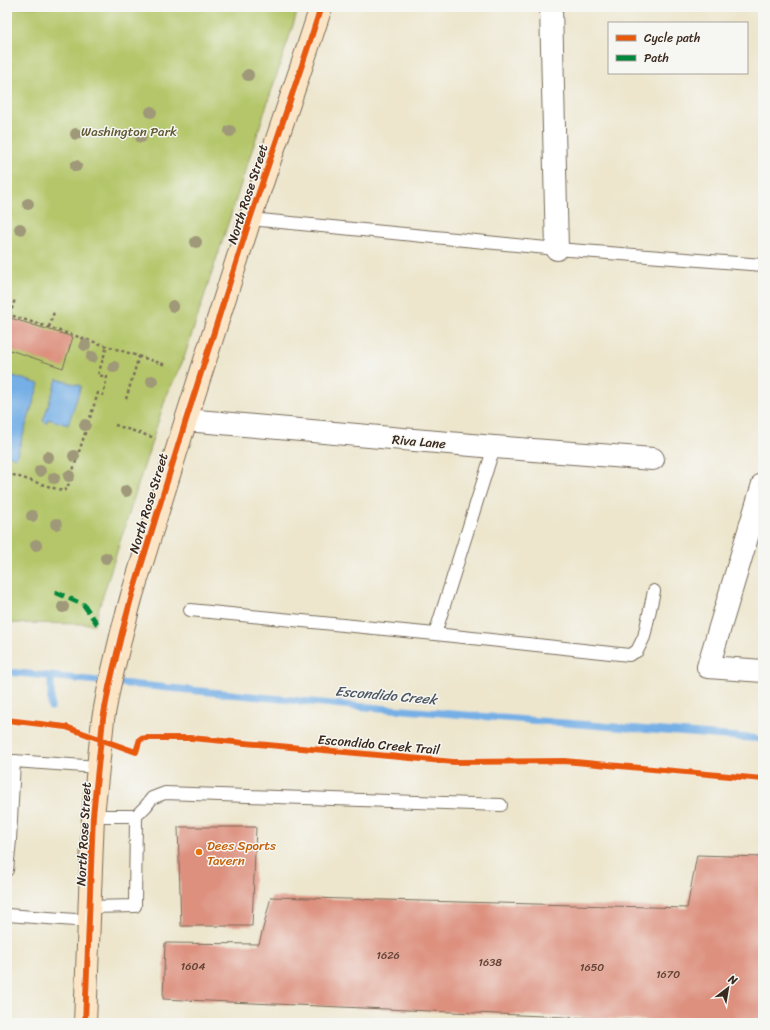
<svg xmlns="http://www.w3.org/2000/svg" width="770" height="1030" font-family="Sriracha,sans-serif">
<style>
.green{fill:#b4c669;stroke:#787844}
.water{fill:#75afe6;stroke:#586c82}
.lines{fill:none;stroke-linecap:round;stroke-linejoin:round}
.stream{stroke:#75afe6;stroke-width:7}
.building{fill:#dd907e}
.lane-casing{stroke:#796c5b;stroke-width:14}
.street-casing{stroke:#796c5b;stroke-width:24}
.secondary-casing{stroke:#796c5b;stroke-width:24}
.path{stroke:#796c5b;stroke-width:2.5;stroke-dasharray:3 3;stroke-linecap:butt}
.lane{stroke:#fff;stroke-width:12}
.street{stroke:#fff;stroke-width:22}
.secondary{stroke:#fce5c4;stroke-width:22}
.quiet{stroke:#00873e;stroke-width:5;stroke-dasharray:10 5;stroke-linecap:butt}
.cycleway-casing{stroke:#f6f6f2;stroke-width:8}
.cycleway{stroke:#e8590c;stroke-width:6}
.tree{fill:#9f9879}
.food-dot{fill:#e8710a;stroke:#f6f6f2;stroke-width:1.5}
.labels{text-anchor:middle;stroke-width:3;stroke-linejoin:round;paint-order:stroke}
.number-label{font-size:11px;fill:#644436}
.park-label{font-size:13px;fill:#5f5934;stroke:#f6f6f2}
.street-label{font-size:13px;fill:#3b2a1e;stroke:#f6f6f2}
.food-label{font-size:13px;fill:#c56008;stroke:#f6f6f2;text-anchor:start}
.water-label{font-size:14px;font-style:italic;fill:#4f5964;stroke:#f6f6f2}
</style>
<rect width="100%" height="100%" fill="#f6f6f2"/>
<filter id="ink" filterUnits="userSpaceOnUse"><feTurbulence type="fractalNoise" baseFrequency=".025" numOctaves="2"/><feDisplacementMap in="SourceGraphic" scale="8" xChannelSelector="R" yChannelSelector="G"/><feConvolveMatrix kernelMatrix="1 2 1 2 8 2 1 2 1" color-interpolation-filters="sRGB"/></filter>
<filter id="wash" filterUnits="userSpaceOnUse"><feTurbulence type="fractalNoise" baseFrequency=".012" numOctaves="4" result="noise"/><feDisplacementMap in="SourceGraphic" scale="16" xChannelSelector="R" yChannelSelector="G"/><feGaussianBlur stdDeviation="0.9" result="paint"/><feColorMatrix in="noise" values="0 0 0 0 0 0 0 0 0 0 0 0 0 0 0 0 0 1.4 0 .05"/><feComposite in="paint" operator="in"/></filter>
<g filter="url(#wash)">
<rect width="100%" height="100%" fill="#ede6cd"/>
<path class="green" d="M7 7H299L183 361 166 397 94 624 7 623Z"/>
<path class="water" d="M7 374 39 384 16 458 7 455Z
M57 379 81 386 68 425 48 419 47 423 43 421Z"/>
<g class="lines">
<path class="stream" d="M7 672 342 705 763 739
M51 707V676"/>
</g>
<g id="blocks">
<path class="building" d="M7 317 73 337 63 368 7 349Z
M178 827H256L252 926H181Z
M697 855 763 857V1023H654L653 1021 163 999 165 943 259 944 271 897 687 908Z"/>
</g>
</g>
<g filter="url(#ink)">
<use href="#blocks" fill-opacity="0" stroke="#796c5b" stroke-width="1"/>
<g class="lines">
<defs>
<path id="lane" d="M250 219 557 249 763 265
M190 610 435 634 629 655 637 651 644 637 654 591
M435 634 494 447
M93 816H136L146 806 152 798 165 793 501 805
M7 870 10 840 14 761 98 767
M90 907 135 906 136 816
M7 915 89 921"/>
<path id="street" d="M551 7 557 249
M186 420 494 447 653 459
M763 484 708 667 763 671"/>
<path id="secondary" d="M85 1023 93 816 103 719 109 687 122 632 132 595 186 420 250 219 305 56 321 7"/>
</defs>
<use href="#lane" class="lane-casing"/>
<use href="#street" class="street-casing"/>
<use href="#secondary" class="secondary-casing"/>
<path class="path" d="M7 314 166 365
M10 315 15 299
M49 327 54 312
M126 399 139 356
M115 425 155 438
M7 473 63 491 67 489 98 393 103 395 107 377 98 375 107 346"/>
<use href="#lane" class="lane"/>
<use href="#street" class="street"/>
<use href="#secondary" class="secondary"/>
<path class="quiet" d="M55 592 84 605 98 625"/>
<defs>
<path id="cycleway" d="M7 720 66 727 136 752 140 739 147 738H191L454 762 564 761 763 779
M85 1023 93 816 103 719 109 687 122 632 132 595 186 420 250 219 305 56 321 7"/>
</defs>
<use href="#cycleway" class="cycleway-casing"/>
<use href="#cycleway" class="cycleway"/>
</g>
<g class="tree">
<circle cx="248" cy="75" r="6"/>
<circle cx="151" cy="112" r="6"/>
<circle cx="230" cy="131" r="6"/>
<circle cx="76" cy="134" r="6"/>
<circle cx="141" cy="137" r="6"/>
<circle cx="76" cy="166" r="6"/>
<circle cx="28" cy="204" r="6"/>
<circle cx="20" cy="229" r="6"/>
<circle cx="196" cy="242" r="6"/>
<circle cx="173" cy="306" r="6"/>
<circle cx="85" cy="345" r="6"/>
<circle cx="92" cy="357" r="6"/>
<circle cx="114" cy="367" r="6"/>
<circle cx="152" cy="381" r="6"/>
<circle cx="85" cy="425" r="6"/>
<circle cx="74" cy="456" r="6"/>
<circle cx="48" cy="457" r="6"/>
<circle cx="40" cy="471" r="6"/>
<circle cx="69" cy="476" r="6"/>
<circle cx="54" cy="478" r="6"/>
<circle cx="126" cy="491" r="6"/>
<circle cx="32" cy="516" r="6"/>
<circle cx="56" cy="524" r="6"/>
<circle cx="36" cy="545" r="6"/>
<circle cx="106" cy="558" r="6"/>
<circle cx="63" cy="607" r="6"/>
</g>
</g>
<circle class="food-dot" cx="199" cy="852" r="4"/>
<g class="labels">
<g class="number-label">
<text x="388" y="959">1626</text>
<text x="490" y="966">1638</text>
<text x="193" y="970">1604</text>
<text x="592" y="971">1650</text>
<text x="668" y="978">1670</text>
</g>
<g class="park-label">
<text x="129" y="136">Washington Park</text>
</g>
<g class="street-label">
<text transform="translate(247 194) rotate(-72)" y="5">North Rose Street</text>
<text transform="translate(419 441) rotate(5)" y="5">Riva Lane</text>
<text transform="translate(148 503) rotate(-73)" y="5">North Rose Street</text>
<text transform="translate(379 744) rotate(5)" y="5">Escondido Creek Trail</text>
<text transform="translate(83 834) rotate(-87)" y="5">North Rose Street</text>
</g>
<g class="food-label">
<text x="207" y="850">Dees Sports<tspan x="207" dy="15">Tavern</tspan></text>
</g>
<g class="water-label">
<text transform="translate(386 695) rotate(5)" y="5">Escondido Creek</text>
</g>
</g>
<rect width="770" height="1030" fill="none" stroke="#f6f6f2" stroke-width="24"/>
<rect x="608" y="22" width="140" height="52" fill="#f6f6f2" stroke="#aba49d"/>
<rect x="616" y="35" width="20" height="6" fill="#e8590c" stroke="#aba49d"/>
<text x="644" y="42" font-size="12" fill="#3b2a1e">Cycle path</text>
<rect x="616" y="55" width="20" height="6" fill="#00873e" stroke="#aba49d"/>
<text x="644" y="62" font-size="12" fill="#3b2a1e">Path</text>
<g transform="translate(728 988) rotate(31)" stroke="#f6f6f2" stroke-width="3" paint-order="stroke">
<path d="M0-3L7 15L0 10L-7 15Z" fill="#3b2a1e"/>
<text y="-6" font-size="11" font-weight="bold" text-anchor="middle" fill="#3b2a1e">N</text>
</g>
</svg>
